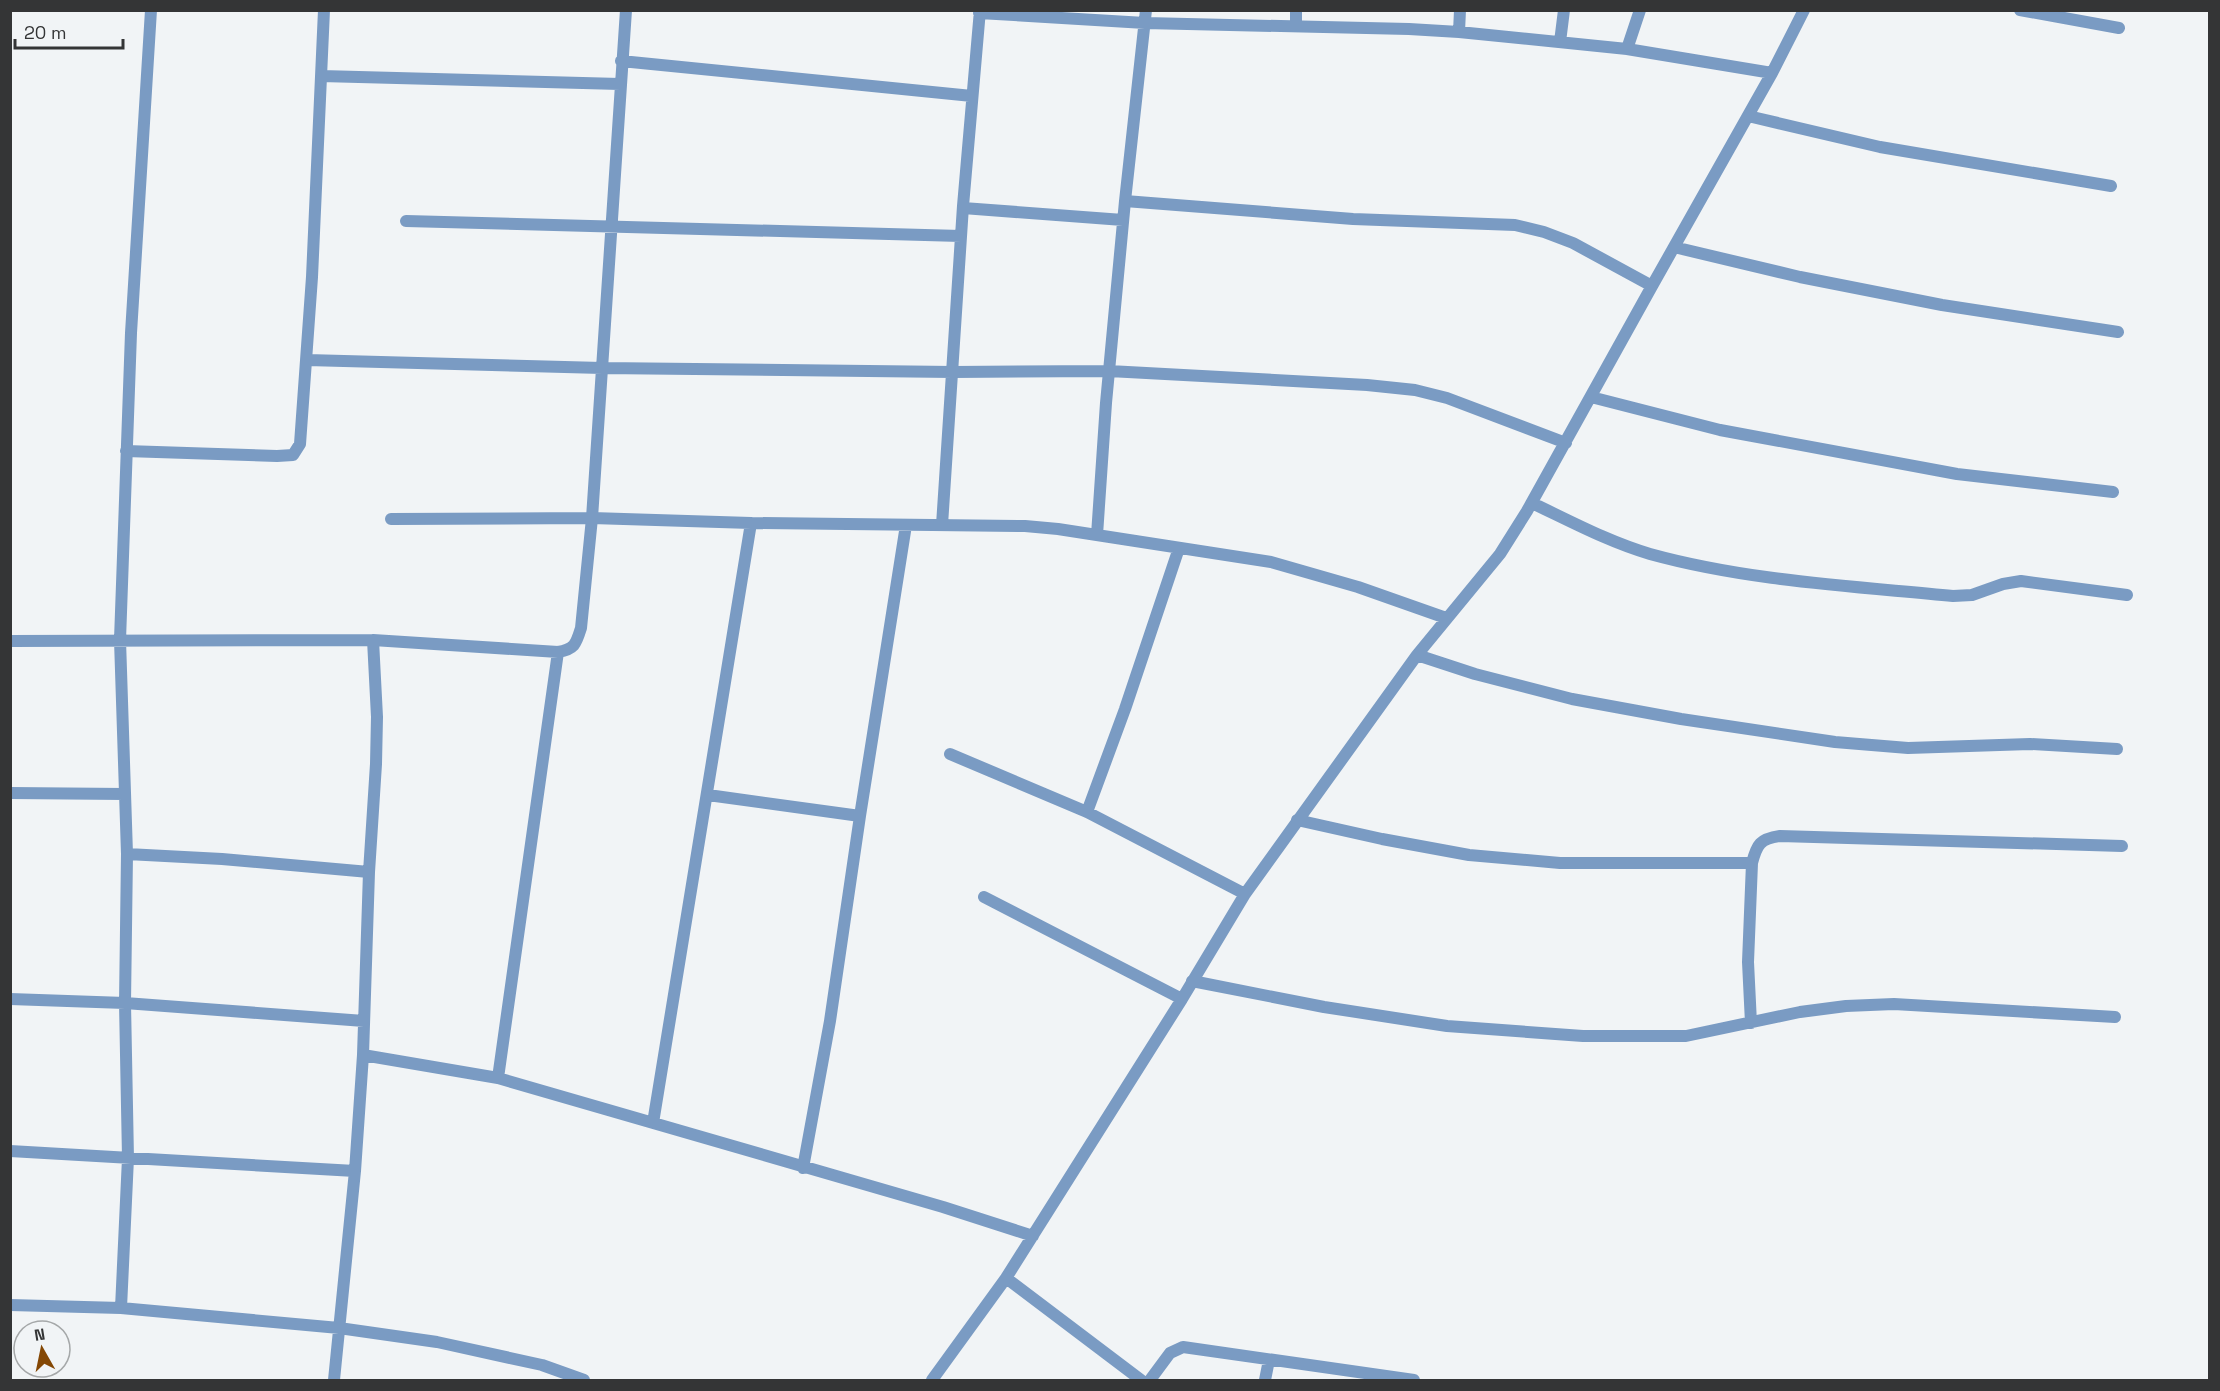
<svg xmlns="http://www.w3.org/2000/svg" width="2220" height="1391" font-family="'Space Grotesk',sans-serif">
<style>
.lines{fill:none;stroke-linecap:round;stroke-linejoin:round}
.street{stroke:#7a9bc3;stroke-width:12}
</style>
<rect width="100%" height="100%" fill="#f1f4f6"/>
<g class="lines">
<path class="street" d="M2020 10 2119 28
M979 13 1145 23 1409 29 1459 32 1627 49 1772 73
M1296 26V10
M1459 32 1460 10
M1560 42 1564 10
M1627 49 1640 10
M621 61 972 96
M321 76 620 84
M1748 116 1880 147 2111 186
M1125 201 1353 219 1515 225 1544 232 1573 243 1652 286
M963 208 1123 220
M406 221 961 236
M1674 247 1800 277 1942 305 2118 332
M307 360 602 368 953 372 1109 371 1367 385 1415 390 1447 398 1566 443
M1591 397 1720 430 1957 474 2113 492
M126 451 277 456 293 455 300 444 312 277 324 10
M1532 503C1570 521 1609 542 1650 554 1748 581 1852 586 1953 596L1972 595 2003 584 2021 581 2127 595
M391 519 592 518 751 523 1025 526 1058 529 1271 562 1358 587 1446 618
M942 525 963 206 980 10
M1097 535 1106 403 1125 201 1146 10
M10 641 373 640 558 652C575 649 576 644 581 628L592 518 626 10
M1417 655 1475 674 1572 699 1681 719 1835 742 1908 748 2030 744 2117 749
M950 754 1087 812 1245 894
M10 793 125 794
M708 795 860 816
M1087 812 1125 709 1179 548
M1297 820 1382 839 1469 855 1560 863H1752
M127 854 222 859 369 872
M984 897 1182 999
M1192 981 1324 1007 1447 1026 1583 1036H1686L1800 1012 1846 1006 1894 1004 2115 1017
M10 999 125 1003 364 1021
M1751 1023 1748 962 1752 863C1757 844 1760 839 1780 836L2122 846
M363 1055 498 1078 943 1207 1033 1236
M498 1078 558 652
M653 1123 751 523
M10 1151 355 1171
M803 1168 830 1021 860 816 906 525
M1006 1278 1141 1380
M10 1305 121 1308 339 1328 437 1342 542 1365 584 1380
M121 1308 128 1158 125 1003 127 854 120 640 131 333 151 10
M334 1380 355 1171 363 1055 369 872 376 764 377 717 373 640
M932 1380 1006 1278 1182 999 1245 894 1417 655 1500 554 1527 511 1652 286 1772 73 1804 10
M1150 1380 1170 1353 1183 1347 1414 1380
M1265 1380 1269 1360"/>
</g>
<rect width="2220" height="1391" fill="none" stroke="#343536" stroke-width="24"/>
<g transform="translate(42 1349) rotate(351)"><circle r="28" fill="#f1f4f6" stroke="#a5a8a9" stroke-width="1.5"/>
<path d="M0-4.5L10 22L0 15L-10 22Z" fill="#844704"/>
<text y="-9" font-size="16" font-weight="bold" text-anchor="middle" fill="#343536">N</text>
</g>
<path d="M15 39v9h108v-9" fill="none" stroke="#343536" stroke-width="3"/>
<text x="24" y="39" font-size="18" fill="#343536" stroke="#f1f4f6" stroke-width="4.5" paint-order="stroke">20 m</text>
</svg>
